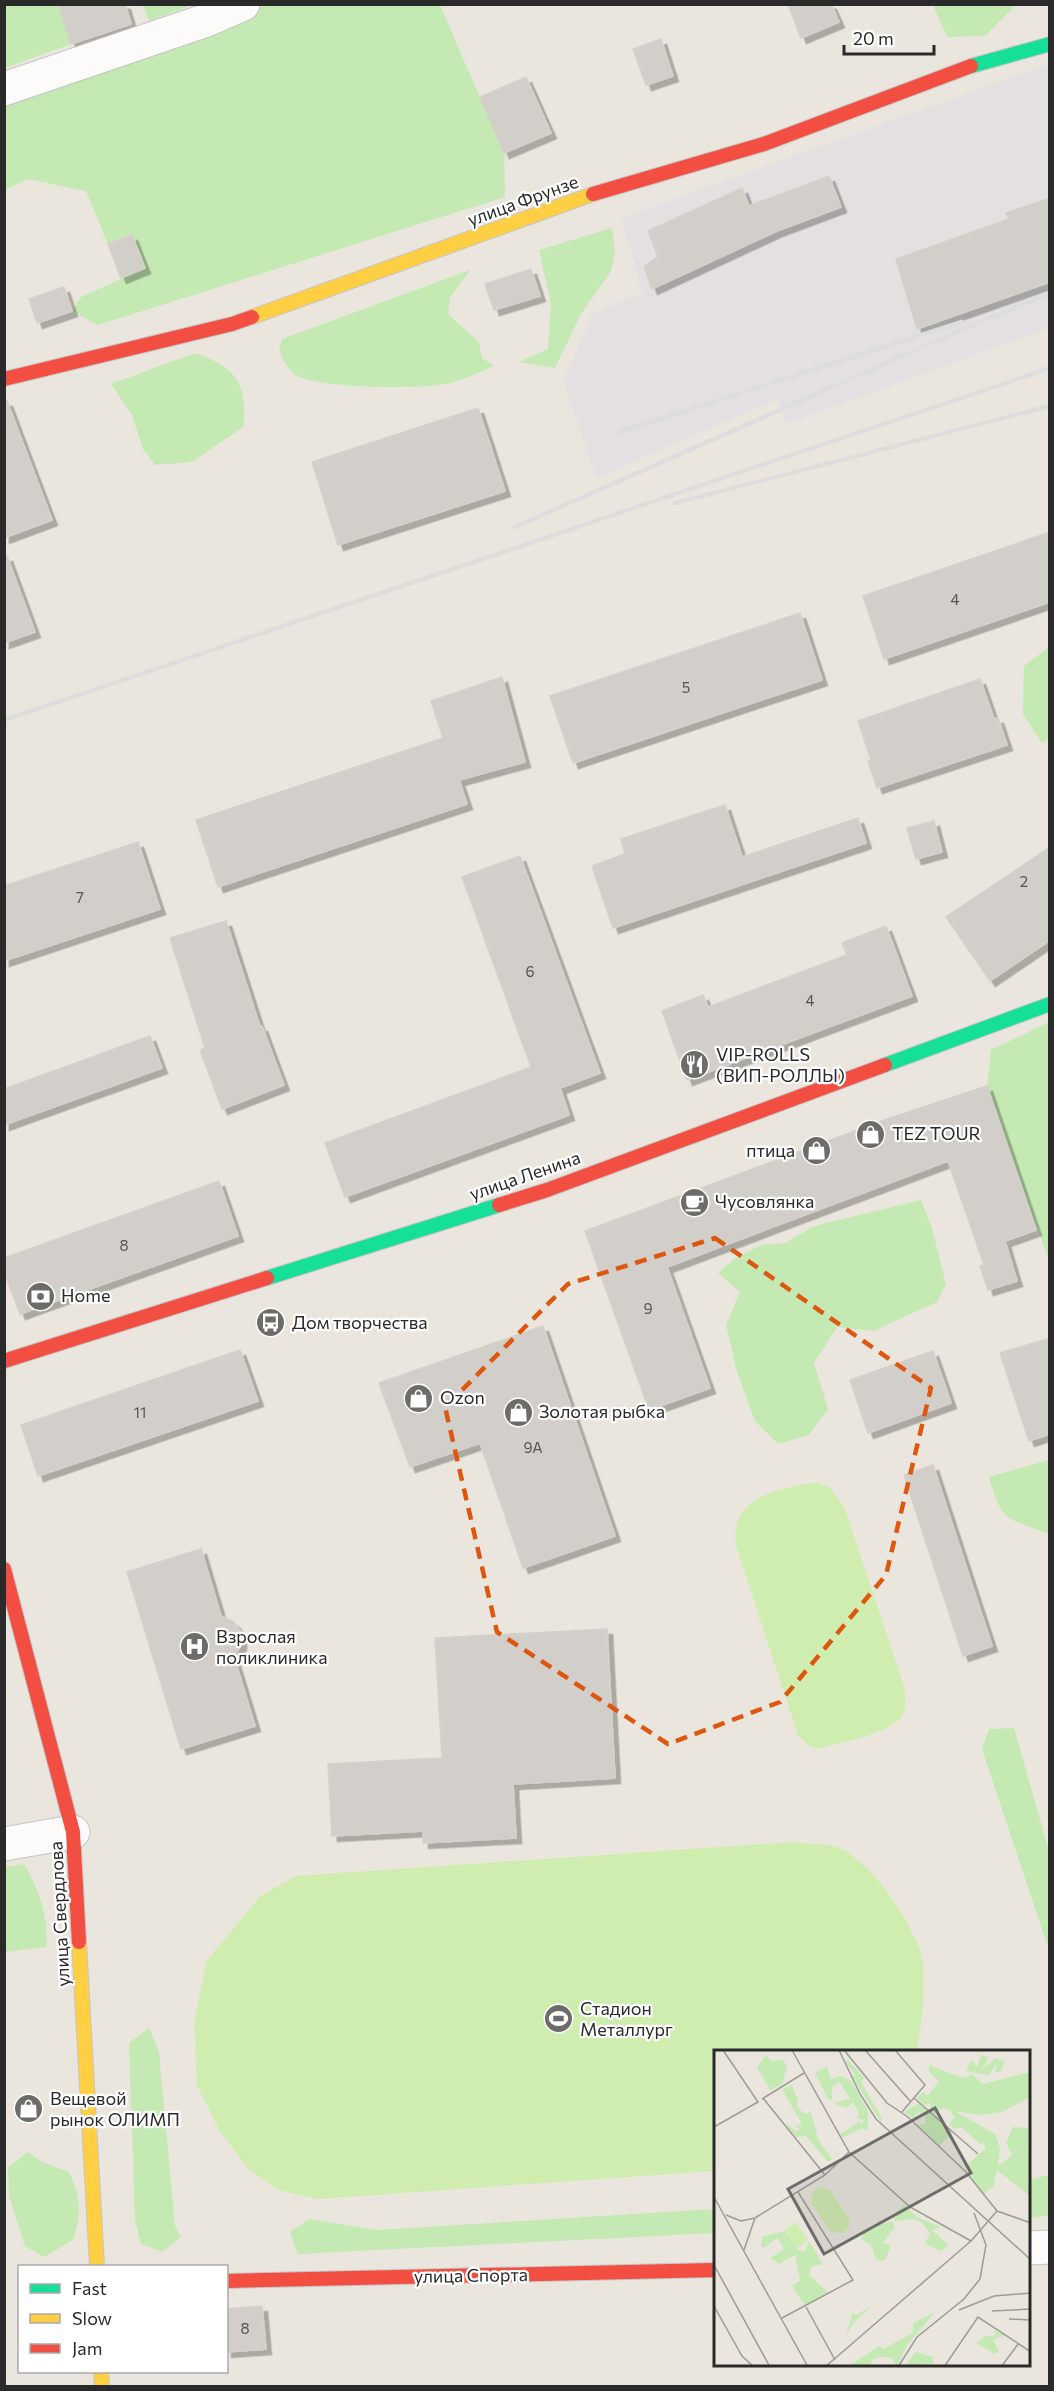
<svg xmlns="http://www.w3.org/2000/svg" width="1054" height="2391" font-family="Commissioner,sans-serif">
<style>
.industrial{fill:#e4e0e2}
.green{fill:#c4e9b3}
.pitch{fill:#d0edb0}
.building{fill:#d2cfca;stroke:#d4d1ca;stroke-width:1.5;filter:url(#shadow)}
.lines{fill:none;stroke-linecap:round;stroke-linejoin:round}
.street-casing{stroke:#c6c4c5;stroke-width:35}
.fast-casing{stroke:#c6c4c5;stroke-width:16}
.slow-casing{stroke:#c6c4c5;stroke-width:16}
.jam-casing{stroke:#c6c4c5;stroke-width:16}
.street{stroke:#fcfbfa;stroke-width:33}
.fast{stroke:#16e098;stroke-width:14}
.slow{stroke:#ffcf43;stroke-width:14}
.jam{stroke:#f24e42;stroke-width:14}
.rail{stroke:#ddddde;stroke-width:4.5}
.marked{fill:none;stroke:#de570e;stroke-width:4.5;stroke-dasharray:12 8;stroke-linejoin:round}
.labels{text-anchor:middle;stroke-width:4.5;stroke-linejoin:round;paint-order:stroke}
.number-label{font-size:15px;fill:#555453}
.street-label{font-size:18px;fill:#2a2a2a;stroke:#fff}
.poi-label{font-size:18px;fill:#2a2a2a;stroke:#fff;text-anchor:start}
.inset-road{fill:none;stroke:#9d9b96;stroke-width:1.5}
.view{fill:#6d6c69;fill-opacity:0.15;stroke:#6d6c69;stroke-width:3}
.inset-edge{fill:none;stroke:#2a2a2a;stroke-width:3}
</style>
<defs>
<filter id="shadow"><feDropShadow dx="5.5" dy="5.5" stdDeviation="0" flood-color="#0004"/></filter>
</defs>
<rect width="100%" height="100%" fill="#eae6de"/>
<path class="industrial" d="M1049 64V328L786 424 778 399 596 478 563 381 593 314 642 293 622 218Z"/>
<path class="green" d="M5 5H58L71 44 5 68Z
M143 5V4L192 5 149 21Z
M264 5H440L504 153 505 197 98 325 72 311 81 297 145 268 132 235 108 244 86 191 27 179 5 190V99Z
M933 5H1016L985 36 947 37Z
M612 228 615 253 611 271 581 314 555 368 519 362 548 349 551 304 539 250Z
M470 270 450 298 448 314 479 342 482 358 494 366C480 372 465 379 451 383 424 390 316 389 294 374 287 368 283 359 279 351L282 339Z
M195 353C235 367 249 383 243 427L192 462 155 465 143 449 132 415 111 384Z
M1049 647V738L1042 743 1023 714 1024 666Z
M1049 1022V1261L987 1086 991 1050Z
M921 1200 932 1228 946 1284 937 1302 873 1331 837 1327 814 1363 828 1409 809 1435 778 1444 755 1421 737 1372 726 1325 740 1292 718 1273 734 1259 761 1245 785 1243 814 1226Z
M1049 1460H1050L1049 1534C1007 1518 1002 1523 989 1477Z
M1014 1728 1049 1851V1950L982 1749 989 1729Z
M24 1864C38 1887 50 1919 46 1947L5 1952V1867Z
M149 2028 159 2052 175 2226 181 2237 162 2252 141 2244 135 2220 129 2043Z
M28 2152 42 2162 69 2172C81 2198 82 2212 73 2240L44 2257 25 2246 9 2196 8 2167Z
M1049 2175V2215L1029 2218V2180Z
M715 2209V2233L298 2254 290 2232 309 2219 376 2230Z"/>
<path class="pitch" d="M818 1482 830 1488 845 1509 904 1686C905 1695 907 1706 903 1714 895 1733 838 1743 818 1749L808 1745 798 1735 736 1546C730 1495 779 1489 818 1482Z
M793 1842C807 1844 826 1843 839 1848 873 1863 908 1917 920 1951 928 1975 921 2027 917 2052H715V2171L317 2199 279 2190 248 2169 220 2131 197 2086 194 2024 206 1962 260 1896 296 1876Z"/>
<path class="building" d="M58 4H125L131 24 71 44Z
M788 4H831L839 22 801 38Z
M661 39 673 76 646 85 633 49Z
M526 77 551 133 504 153 480 97Z
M829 176 841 207 777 231 652 289 644 266 658 257 648 231 742 188 749 206Z
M1050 198V282L917 329 896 259 1009 219 1006 213Z
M132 235 145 268 121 278 108 244Z
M531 269 540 296 494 310 485 284Z
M64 287 72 311 37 323 29 299Z
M4 401H7L52 520 4 538Z
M478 408 505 491 338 545 312 462Z
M1050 532V602L884 659 863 596Z
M7 556 35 632 4 643V557Z
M800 613 822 680 573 763 550 696Z
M502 677 525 762 459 780 467 804 218 887 196 820 443 738 431 701Z
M980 679 994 719 998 718 1007 745 877 788 868 761 871 760 858 721Z
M725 805 742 857 858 818 866 843 613 928 592 866 625 854 621 839Z
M934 821 942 852 916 859 907 828Z
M138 842 160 909 4 961V886Z
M1050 847V940L990 981 946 917Z
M520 856 600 1073 560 1088 569 1115 345 1197 325 1143 531 1067 462 877Z
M226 921 260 1027 262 1026 284 1085 222 1109 200 1050 205 1048 170 938Z
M886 926 912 996 687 1080 662 1011 703 995 708 1007 847 955 842 943Z
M150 1036 162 1068 4 1125V1089Z
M987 1086 1036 1230 1005 1241 1017 1281 988 1290 980 1266 984 1265 948 1161 667 1267 710 1388 649 1410 585 1231 890 1118Z
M219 1181 238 1236 20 1314 4 1271V1258Z
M543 1326 615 1536 523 1568 480 1443 410 1467 379 1383Z
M1050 1338V1434L1029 1441 1000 1353Z
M240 1350 258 1401 38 1476 21 1425Z
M933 1351 951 1403 868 1433 850 1380Z
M933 1465 992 1646 963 1656 904 1475Z
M201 1549 221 1616 234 1622 241 1632V1644L234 1657 255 1726 181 1749 127 1572Z
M607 1629 615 1778 513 1784 516 1838 423 1843V1831L332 1836 328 1764 442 1758 435 1638Z
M262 2306 266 2349 226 2352V2309Z"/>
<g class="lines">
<defs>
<path id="street" d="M4 89 204 21 243 4
M4 1844 73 1832
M1028 2248 1050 2247"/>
<path id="fast" d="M971 66 1050 44
M885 1065 1050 1004
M267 1278 499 1205"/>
<path id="slow" d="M252 317 593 194
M79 1942 97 2266
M101 2372 102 2386"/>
<path id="jam" d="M593 194 764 144 971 66
M4 379 232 324 252 317
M499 1205 547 1190 885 1065
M4 1361 267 1278
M4 1569 73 1832 79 1942
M226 2281 715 2270"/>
</defs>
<use href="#street" class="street-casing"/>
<use href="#fast" class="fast-casing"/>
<use href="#slow" class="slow-casing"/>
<use href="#jam" class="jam-casing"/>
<use href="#street" class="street"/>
<use href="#fast" class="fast"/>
<use href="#slow" class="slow"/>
<use href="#jam" class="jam"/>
<path class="rail" d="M619 432 962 322
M675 503 1050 406
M515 527 979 322 1050 294
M4 720 1050 368"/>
</g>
<path class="marked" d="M715 1238 931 1388 886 1575 780 1702 668 1744 497 1632 445 1407 568 1284Z"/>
<defs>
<symbol id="restaurant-disc" viewBox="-11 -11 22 22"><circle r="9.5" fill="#6d6c69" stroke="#fff"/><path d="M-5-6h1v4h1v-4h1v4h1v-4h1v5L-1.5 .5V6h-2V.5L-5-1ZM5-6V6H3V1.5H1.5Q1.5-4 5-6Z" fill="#fff"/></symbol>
<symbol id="shop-disc" viewBox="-11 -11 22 22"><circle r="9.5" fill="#6d6c69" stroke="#fff"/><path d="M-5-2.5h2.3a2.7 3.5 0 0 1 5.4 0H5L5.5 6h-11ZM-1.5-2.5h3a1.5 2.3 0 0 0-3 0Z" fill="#fff"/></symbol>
<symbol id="cafe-disc" viewBox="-11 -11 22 22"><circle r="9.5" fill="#6d6c69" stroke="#fff"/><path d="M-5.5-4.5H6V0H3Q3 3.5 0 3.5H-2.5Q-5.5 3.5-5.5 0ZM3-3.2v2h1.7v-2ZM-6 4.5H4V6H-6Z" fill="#fff"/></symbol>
<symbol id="bank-disc" viewBox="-11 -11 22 22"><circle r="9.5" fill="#6d6c69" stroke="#fff"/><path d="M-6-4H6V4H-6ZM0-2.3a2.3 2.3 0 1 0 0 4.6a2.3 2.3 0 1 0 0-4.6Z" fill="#fff"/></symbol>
<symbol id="bus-disc" viewBox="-11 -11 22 22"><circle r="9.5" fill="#6d6c69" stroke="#fff"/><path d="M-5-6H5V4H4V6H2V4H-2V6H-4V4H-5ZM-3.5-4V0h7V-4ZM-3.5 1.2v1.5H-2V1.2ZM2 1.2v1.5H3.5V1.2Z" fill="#fff"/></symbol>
<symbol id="hospital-disc" viewBox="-11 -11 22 22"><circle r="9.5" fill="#6d6c69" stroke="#fff"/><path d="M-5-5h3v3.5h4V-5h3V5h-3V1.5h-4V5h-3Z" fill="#fff"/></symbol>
<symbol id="stadium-disc" viewBox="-11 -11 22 22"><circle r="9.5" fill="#6d6c69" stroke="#fff"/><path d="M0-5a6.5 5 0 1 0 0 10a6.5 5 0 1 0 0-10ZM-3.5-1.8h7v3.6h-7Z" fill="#fff"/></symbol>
</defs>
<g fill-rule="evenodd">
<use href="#restaurant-disc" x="678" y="1048" width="33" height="33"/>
<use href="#shop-disc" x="854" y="1118" width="33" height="33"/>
<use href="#shop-disc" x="800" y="1134" width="33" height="33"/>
<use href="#cafe-disc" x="678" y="1186" width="33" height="33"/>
<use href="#bank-disc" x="24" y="1280" width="33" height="33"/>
<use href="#bus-disc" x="254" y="1306" width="33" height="33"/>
<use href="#shop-disc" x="402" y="1382" width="33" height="33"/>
<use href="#shop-disc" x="502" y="1396" width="33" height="33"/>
<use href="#hospital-disc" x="178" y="1630" width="33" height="33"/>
<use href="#stadium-disc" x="542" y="2002" width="33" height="33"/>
<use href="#shop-disc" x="12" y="2092" width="33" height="33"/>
</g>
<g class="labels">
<g class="number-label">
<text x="955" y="605">4</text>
<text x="686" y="693">5</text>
<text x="1024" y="887">2</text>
<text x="80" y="903">7</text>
<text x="530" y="977">6</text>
<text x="810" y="1006">4</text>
<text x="124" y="1251">8</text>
<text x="648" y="1314">9</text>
<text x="140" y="1418">11</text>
<text x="533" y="1453">9А</text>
<text x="245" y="2334">8</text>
</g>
<g class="street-label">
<text transform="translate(523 201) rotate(-20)" y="6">улица Фрунзе</text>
<text transform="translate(525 1176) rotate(-19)" y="6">улица Ленина</text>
<text transform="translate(60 1914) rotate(-93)" y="6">улица Свердлова</text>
<text transform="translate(471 2276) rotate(-1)" y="6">улица Спорта</text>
</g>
<g class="poi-label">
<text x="716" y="1061">VIP-ROLLS<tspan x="716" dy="21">(ВИП-РОЛЛЫ)</tspan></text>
<text x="892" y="1140">TEZ TOUR</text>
<text x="795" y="1157" text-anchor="end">птица</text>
<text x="715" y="1208">Чусовлянка</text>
<text x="61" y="1302">Home</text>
<text x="292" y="1329">Дом творчества</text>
<text x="440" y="1404">Ozon</text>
<text x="539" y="1418">Золотая рыбка</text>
<text x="216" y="1643">Взрослая<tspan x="216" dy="21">поликлиника</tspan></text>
<text x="580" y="2015">Стадион<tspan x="580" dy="21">Металлург</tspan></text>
<text x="50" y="2105">Вещевой<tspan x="50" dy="21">рынок ОЛИМП</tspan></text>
</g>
</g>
<g transform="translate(714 2050)">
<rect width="316" height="316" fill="#eae6de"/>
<path d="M52 5 58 11 69 10 73 17 68 34 56 40 43 17ZM267 5 273 6V12L266 21 282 8 291 12 285 23 281 22 283 13 275 25 252 21 257 10 263 17ZM134 10 150 28 147 32 168 68 167 72 137 25 142 26 132 13ZM215 15 249 28 258 24 269 34 316 22V47L288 62 267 65 241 61 281 84 286 99 284 116 298 105 292 93 299 77 314 78 316 146 283 120 280 136 270 144 251 117 272 98 270 93 266 94 247 77 242 79 235 74 241 67 236 61 229 58 221 64 216 60 217 52 212 56 203 48 208 42 214 46 225 31 215 22ZM113 17 117 29 127 26 137 31 154 61V81L149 78 127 88 125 85 145 72 149 74V70L143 68 145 62 139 52 132 58 119 53 136 49 126 32 118 37V50L114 49 101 23ZM78 35 84 51 82 56 91 64 97 62 104 89 118 109 114 112 92 86 82 87 70 72 82 81 87 79 81 76 88 74 68 39ZM205 53 238 82 226 96 204 75 211 74V66L205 62 199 68 190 62ZM190 155 203 167 227 177 218 180 235 196 225 201 211 193 216 184 208 172 199 169 181 171 179 166ZM164 169 169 174 178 171 181 177 169 193 177 195 172 209 167 211 162 209 157 195 147 189 151 182 162 178ZM71 181 84 200 91 202 95 191 109 214 98 216 95 225 114 242 91 256 78 236 86 230 81 205 65 214 56 208 70 199 63 188 50 198 47 196 48 187ZM159 255 140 272 131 287 139 263 142 265ZM221 262 193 295 183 316 177 308 170 307 160 308 156 314 165 316H135L165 296 169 299 199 283V273ZM279 280 291 285 279 290 285 301 281 304 262 293 273 285 278 287 282 283ZM201 302 219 307V314L192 316Z" fill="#c4e9b3"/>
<path d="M107 137 116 140 135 169 136 175 129 183 116 182 97 152 99 141ZM82 172 94 190 83 198 71 180Z" fill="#d0edb0"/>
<path class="inset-road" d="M78 0 135 102 196 157 257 191 111 317M125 0 146 44 162 69 317 210M130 0 173 53 194 67 252 122 283 161 317 173M151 0 197 52M181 0 211 35 187 63M49 48 111 125M200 48 264 104M48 49 90 23M0 77 44 52 9 0M0 147 94 317M12 165 27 171 41 168 111 125 135 102M257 191 283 161M30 200 41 168M0 215 56 317M0 256 28 306 40 317M92 257 121 310M245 260 280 246 317 243M278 261 317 259M68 268 139 230 84 142M295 269 317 270M184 317 203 287 250 249 266 229 272 195 260 163M230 317 264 267 317 302M287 317 305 293"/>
<path class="view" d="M221 58 257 123 110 204 74 139Z"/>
<rect width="316" height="316" class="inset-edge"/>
</g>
<rect width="1054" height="2391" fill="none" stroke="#2a2a2a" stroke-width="12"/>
<rect x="18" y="2265" width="210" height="108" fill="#ffffff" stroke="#aaaaaa" stroke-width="1.5"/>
<rect x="30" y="2284" width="30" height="9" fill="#16e098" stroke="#aaaaaa" stroke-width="1.5"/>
<text x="72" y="2295" font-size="18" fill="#2a2a2a">Fast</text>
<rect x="30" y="2314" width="30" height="9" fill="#ffcf43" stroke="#aaaaaa" stroke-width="1.5"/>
<text x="72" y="2325" font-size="18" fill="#2a2a2a">Slow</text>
<rect x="30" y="2344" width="30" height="9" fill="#f24e42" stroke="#aaaaaa" stroke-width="1.5"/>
<text x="72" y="2355" font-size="18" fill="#2a2a2a">Jam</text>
<path d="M844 45v9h90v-9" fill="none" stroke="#2a2a2a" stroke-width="3"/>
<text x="853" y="45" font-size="18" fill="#2a2a2a" stroke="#ffffff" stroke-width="4.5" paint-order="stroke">20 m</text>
</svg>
